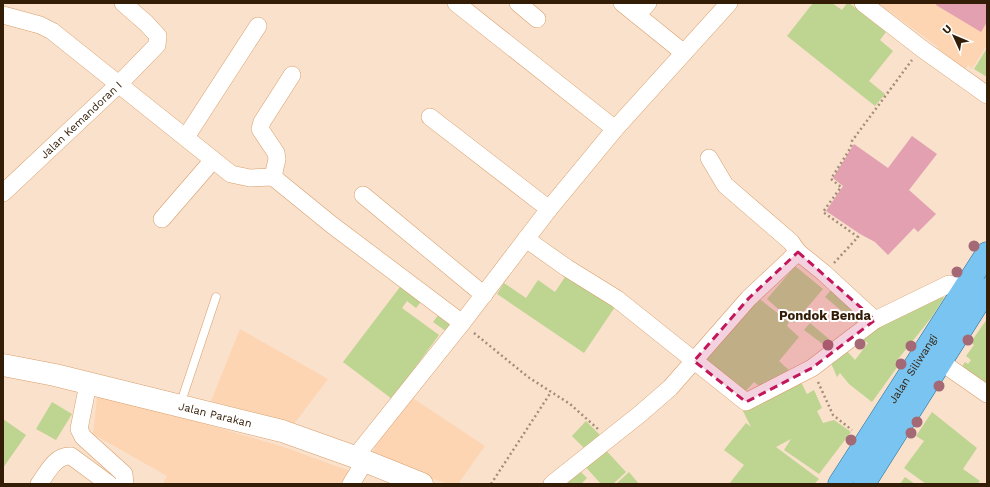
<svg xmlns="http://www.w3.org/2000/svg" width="990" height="487" font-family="'Work Sans',sans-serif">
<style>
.built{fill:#fdd5b2}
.green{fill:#e2a0b1}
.building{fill:#bed491}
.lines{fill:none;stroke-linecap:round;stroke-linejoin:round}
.lane-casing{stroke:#d99f6a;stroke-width:9}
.street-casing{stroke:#d99f6a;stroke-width:18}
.secondary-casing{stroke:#d99f6a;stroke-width:23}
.primary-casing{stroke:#277099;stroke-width:23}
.path{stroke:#a48d77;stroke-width:2.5;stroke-dasharray:2 3;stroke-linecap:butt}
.lane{stroke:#fff;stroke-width:8}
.street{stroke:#fff;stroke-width:17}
.secondary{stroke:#fff;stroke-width:22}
.primary{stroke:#7ac4f1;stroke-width:22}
.tree{fill:#a46974}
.marked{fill:#c2185b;fill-opacity:0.2;stroke:#c2185b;stroke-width:3;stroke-dasharray:8 5;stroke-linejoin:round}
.labels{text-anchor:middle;stroke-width:4;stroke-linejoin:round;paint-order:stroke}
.street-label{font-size:11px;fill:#331d06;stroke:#fff}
.quarter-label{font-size:13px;font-weight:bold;fill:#331d06;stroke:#fff}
</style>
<rect width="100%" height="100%" fill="#f9e1cc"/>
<path class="built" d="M878 3H987V45L972 69 968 65 963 72 935 51 938 47Z
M240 329 328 379 294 424 211 401Z
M97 397 170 414 281 446 350 471 341 484H163L167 476 93 434Z
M411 397 485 446 458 484H448L371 457 379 436Z"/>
<path class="green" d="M937 3H987V22L981 32 936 5Z
M912 136 937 154 909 190 936 214 918 232 914 228 888 255 875 242 860 234 826 211 843 186 833 178 854 144 888 168Z"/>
<path class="building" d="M813 3H832L842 10 847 3H849L886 32 880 40 893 51 869 81 885 94 875 106 787 36Z
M987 48V77L974 69Z
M795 266 823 289 794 323 767 299Z
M569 271 617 304 584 353 497 294 504 283 526 298 538 280 555 292Z
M403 283 423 299 416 308 407 301 402 308 439 335 392 399 343 362Z
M831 290 862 316 856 323 825 297Z
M937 293 944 298 931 318 895 363 898 366 872 402 849 384 840 373 837 377 831 363 846 350 855 360 868 343 863 340 872 330Z
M757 297 789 322 787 326 799 337 779 361 790 371 762 388 754 382 744 393 705 360Z
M439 314 453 324 447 332 433 322Z
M987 319V391L959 371 965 362 968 364 971 360 966 356 974 345 971 342Z
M810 323 829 339 824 345 804 330Z
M800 380 807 394 814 390 822 408 817 411 823 423 834 420 851 432 819 474 784 450 791 439 776 447 819 479 814 484H729L744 465 724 450 746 423 751 427 742 409Z
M52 402 72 414 56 440 36 429Z
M932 412 977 448 963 469 980 481 977 484H926L904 468 924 441 916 436Z
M3 419 26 435 3 468Z
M586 421 600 435 586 450 572 436Z
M601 445 626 472 613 484H601L582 463Z
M575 466 587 478 581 484H556Z
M629 472 639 484H616Z
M905 477 915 484H900Z"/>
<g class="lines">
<defs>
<path id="lane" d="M180 405 216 297"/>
<g id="street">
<path d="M456 3 615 129"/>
<path d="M518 3 537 19"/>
<path d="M622 3 684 53"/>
<path d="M863 3 921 48 987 95"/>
<path d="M3 15 40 25 52 31 231 174 250 178 273 177 332 225 462 323"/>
<path d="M637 15 648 3"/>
<path d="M430 117 549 209"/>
<path d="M186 137 258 26"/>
<path d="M709 158 725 185 791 242 798 252"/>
<path d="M273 177 277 159 276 153 260 129 262 122 292 75"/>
<path id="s1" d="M3 193 119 84 157 45 158 36 146 23 123 3"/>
<path d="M363 195 484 295"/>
<path d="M162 219 213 160"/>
<path d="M526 239 567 268 617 299 746 402 812 368 875 320 949 284 967 286"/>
<path d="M941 362 987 394"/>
<path d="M88 384 79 429 83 437 124 474 125 484"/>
<path d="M355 457 462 323 549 209 615 129 729 3"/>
<path d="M39 484C48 472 55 455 71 456L109 484"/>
<path d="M351 484 365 461"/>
<path d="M552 484 640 414 670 388 749 298 798 252 824 273 875 320"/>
</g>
<g id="secondary">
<path id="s2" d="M3 365 55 375 282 431 355 457 422 484"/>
</g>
<g id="primary">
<path id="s3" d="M839 484 987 253"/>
<path d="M864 484 987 289"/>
</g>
</defs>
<use href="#lane" class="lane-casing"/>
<use href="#street" class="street-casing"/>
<use href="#secondary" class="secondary-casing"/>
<use href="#primary" class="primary-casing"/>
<path class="path" d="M834 263 858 237 823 212 841 187 831 179 851 147 852 141 912 60
M474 333 528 377 570 404 598 429
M818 382 833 415 852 430
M491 484 551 392"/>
<use href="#lane" class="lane"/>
<use href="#street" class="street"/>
<use href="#secondary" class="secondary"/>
<use href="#primary" class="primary"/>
</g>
<g class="tree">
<circle cx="974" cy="246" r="5.5"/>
<circle cx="957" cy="272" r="5.5"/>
<circle cx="968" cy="340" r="5.5"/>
<circle cx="860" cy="344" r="5.5"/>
<circle cx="828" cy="345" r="5.5"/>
<circle cx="911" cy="346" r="5.5"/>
<circle cx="901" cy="364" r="5.5"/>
<circle cx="939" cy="386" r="5.5"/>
<circle cx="917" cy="422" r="5.5"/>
<circle cx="911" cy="433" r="5.5"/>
<circle cx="851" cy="440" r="5.5"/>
</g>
<path class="marked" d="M798 252 875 320 812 368 746 402 694 361 749 298Z"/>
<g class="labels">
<g class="street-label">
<text dy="4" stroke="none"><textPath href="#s1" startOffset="107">Jalan Kemandoran I</textPath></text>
<text dy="4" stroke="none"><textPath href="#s3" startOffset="137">Jalan Siliwangi</textPath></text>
<text dy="4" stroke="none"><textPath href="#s2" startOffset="218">Jalan Parakan</textPath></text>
</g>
<g class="quarter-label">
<text x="825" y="320">Pondok Benda</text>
</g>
</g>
<rect width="990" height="487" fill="none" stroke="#331d06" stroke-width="8"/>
<g transform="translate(954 36) rotate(314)" stroke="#ffffff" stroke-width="3" paint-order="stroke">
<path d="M0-3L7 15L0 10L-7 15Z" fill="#331d06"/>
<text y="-6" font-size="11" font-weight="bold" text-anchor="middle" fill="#331d06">U</text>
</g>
</svg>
